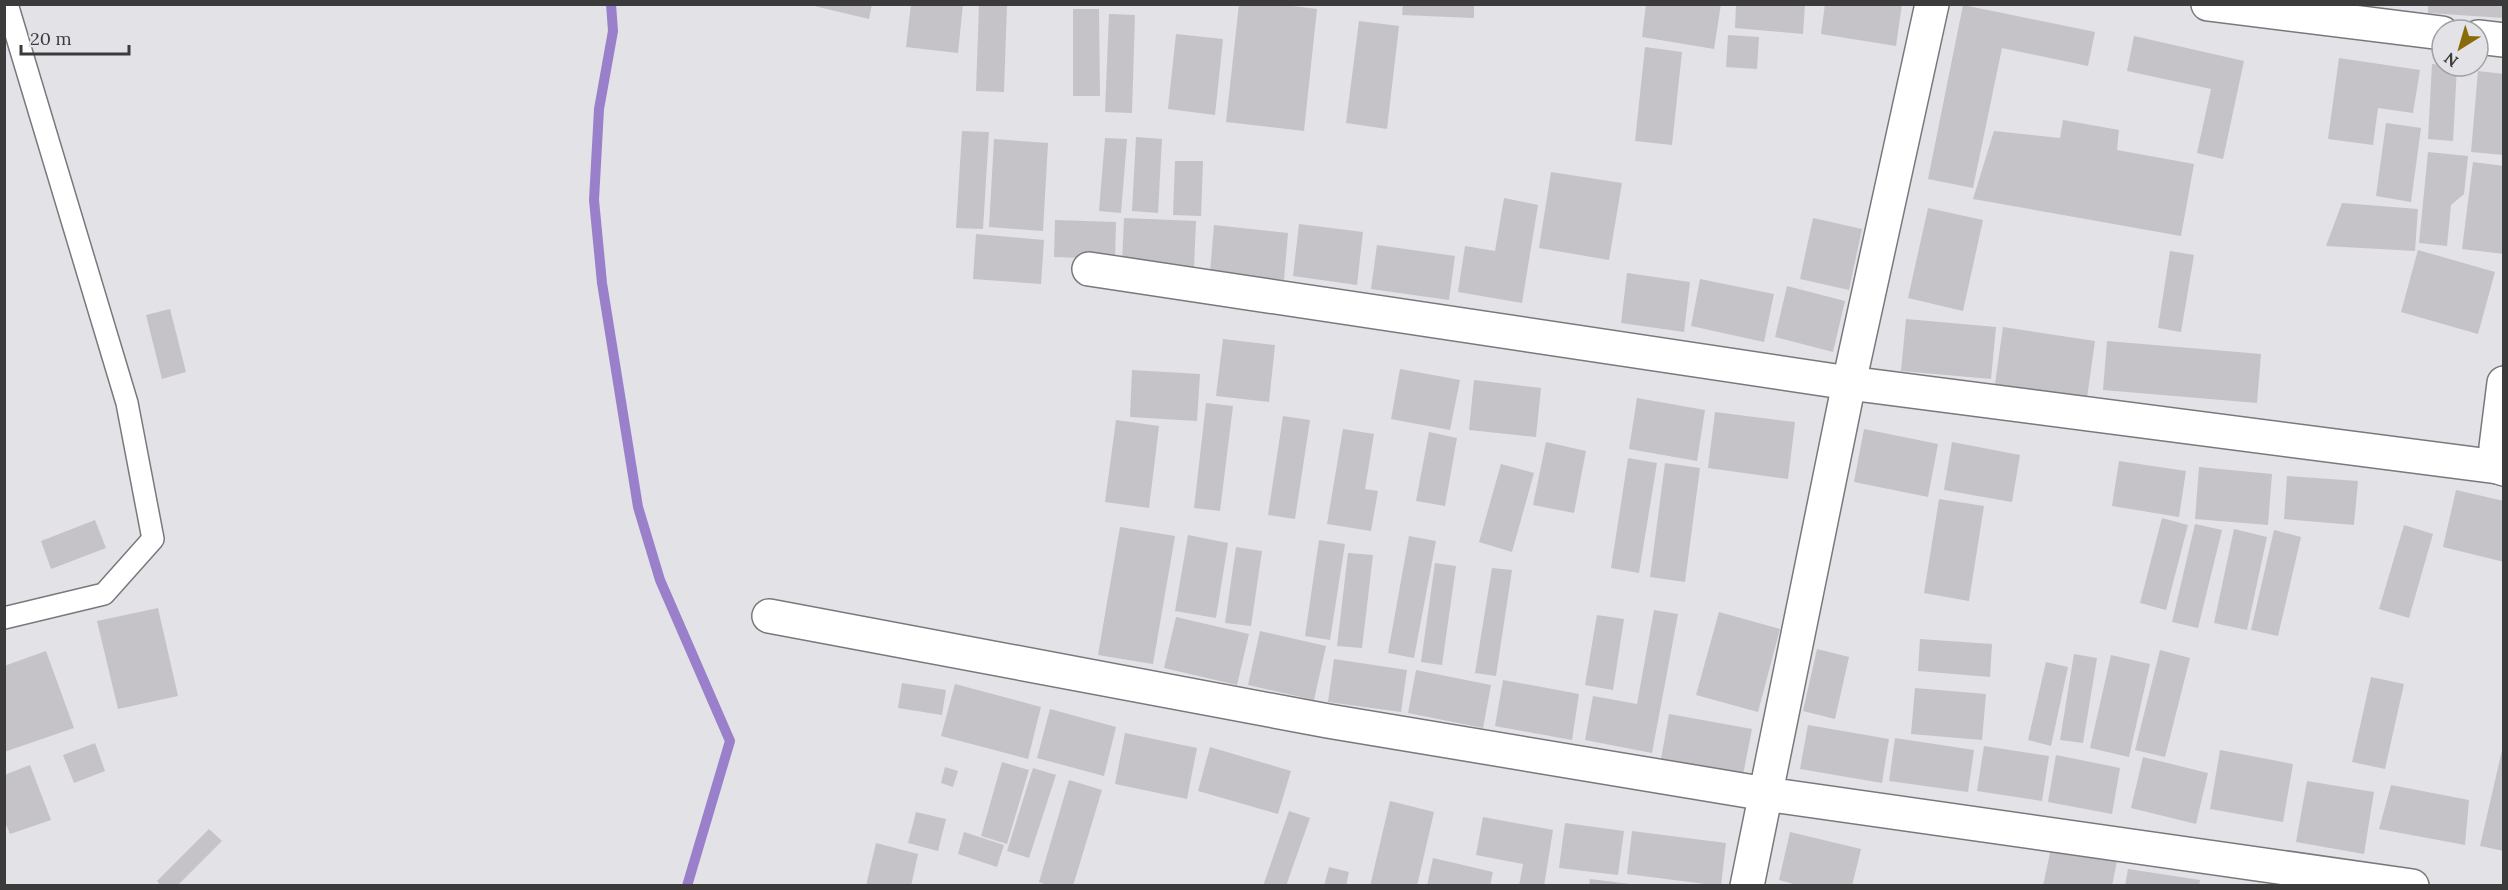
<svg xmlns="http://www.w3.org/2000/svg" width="2508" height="890" font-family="Lora,serif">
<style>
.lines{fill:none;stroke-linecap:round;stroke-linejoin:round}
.stream{stroke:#9a80ca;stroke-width:10}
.building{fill:#c5c3c8}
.lane-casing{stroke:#79787c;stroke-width:24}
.street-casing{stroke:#79787c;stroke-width:36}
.secondary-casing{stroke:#79787c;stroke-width:36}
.lane{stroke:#fff;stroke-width:21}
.street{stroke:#fff;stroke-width:33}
.secondary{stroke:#fff;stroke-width:33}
</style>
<rect width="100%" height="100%" fill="#e3e2e6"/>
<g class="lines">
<path class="stream" d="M611 4 613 31 599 109 594 200 602 283 638 507 660 580 730 741 687 886"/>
</g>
<path class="building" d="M806 4H872L869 19Z
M911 4H963L958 53 906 47Z
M979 4 1007 5 1004 92 976 91Z
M1239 4H1276L1317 9 1304 131 1226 122Z
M1403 4H1474V18L1402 15Z
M1646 4H1721L1714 49 1642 37Z
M1736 4H1805L1803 34 1735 28Z
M1825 4H1902L1896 46 1821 34Z
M2428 4H2504V18L2428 13Z
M1963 5 2095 32 2088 66 2002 48 1973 188 1928 179Z
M1073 9H1099L1100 96H1073Z
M1109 14 1135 15 1132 113 1105 112Z
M1359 21 1399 26 1387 129 1346 123Z
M1176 34 1223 39 1215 115 1168 109Z
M1728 35 1759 37 1757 69 1726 67Z
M2134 36 2244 61 2223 159 2197 153 2211 89 2127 71Z
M1645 47 1682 52 1672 145 1635 141Z
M2339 58 2420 70 2413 113 2378 108 2373 145 2328 139Z
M2432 64 2457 66 2453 141 2428 139Z
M2478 71 2504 74V155L2471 152Z
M2063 120 2119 130 2117 150 2194 164 2181 236 1973 199 1994 131 2060 138Z
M2386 123 2421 128 2411 202 2376 196Z
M962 131 989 132 983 229 956 228Z
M1136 137 1162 139 1158 213 1132 211Z
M1105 138 1127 139 1121 213 1099 211Z
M994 139 1048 143 1043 231 989 227Z
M2428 152 2468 156 2464 194 2451 205 2447 246 2419 243Z
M1175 161H1203L1201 216 1173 215Z
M2473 162 2504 166V254L2462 249Z
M1551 172 1622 183 1609 260 1539 248Z
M1504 198 1538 205 1522 303 1458 292 1465 246 1495 251Z
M2342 203 2418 209 2415 251 2326 246Z
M1928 208 1983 220 1963 311 1908 298Z
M1124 218 1196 221 1194 268 1122 264Z
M1813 218 1862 229 1849 290 1800 279Z
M1055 220 1116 222 1115 259 1054 257Z
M1299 224 1363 232 1357 285 1293 276Z
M1214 225 1288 233 1284 280 1210 273Z
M976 234 1044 240 1041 284 973 279Z
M1377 245 1455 256 1449 300 1371 289Z
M2418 250 2495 272 2478 334 2401 312Z
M2170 251 2194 255 2181 332 2158 328Z
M1627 273 1690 282 1684 332 1621 323Z
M1700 279 1774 294 1764 342 1691 326Z
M1787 286 1845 301 1833 352 1775 337Z
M170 309 186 372 162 379 146 315Z
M1906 319 1996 327 1991 379 1901 371Z
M2003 327 2095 341 2087 398 1995 384Z
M1223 339 1275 345 1269 402 1216 396Z
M2107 341 2261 354 2257 403 2103 390Z
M1400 369 1460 380 1450 430 1391 419Z
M1132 370 1200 374 1197 421 1130 417Z
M1474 380 1541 388 1536 437 1469 430Z
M1637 398 1705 410 1697 461 1629 449Z
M1206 403 1233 406 1220 511 1194 508Z
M1715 412 1795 422 1788 479 1708 468Z
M1283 416 1310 420 1295 519 1268 515Z
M1116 420 1159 426 1149 508 1105 502Z
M1343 429 1374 434 1365 489 1378 491 1371 531 1327 524Z
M1864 429 1938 444 1928 497 1854 482Z
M1429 432 1457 438 1445 506 1416 501Z
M1546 442 1586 451 1574 513 1533 505Z
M1952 442 2020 455 2012 502 1944 490Z
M1628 458 1657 463 1639 573 1611 568Z
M2119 461 2186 471 2179 517 2112 506Z
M1665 463 1700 468 1685 582 1650 577Z
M1501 464 1534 473 1512 552 1479 542Z
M2199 467 2272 474 2268 525 2195 519Z
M2287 476 2358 481 2354 525 2284 519Z
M2456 490 2504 501V562L2443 547Z
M1939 499 1984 506 1969 601 1924 593Z
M2162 518 2188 525 2166 610 2140 603Z
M95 520 106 548 51 569 41 541Z
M2195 524 2222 530 2198 628 2172 622Z
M2404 525 2433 534 2409 618 2379 609Z
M1120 527 1175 536 1153 664 1098 655Z
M2234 529 2267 537 2247 630 2214 623Z
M2274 530 2301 537 2278 636 2251 630Z
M1188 535 1228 543 1216 618 1175 611Z
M1409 536 1436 541 1414 658 1388 653Z
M1319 540 1345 544 1330 640 1305 636Z
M1236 547 1262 551 1251 626 1225 623Z
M1348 553 1373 555 1362 648 1337 646Z
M1435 563 1456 566 1442 665 1421 662Z
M1492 568 1512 570 1496 676 1475 673Z
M158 608 178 696 118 709 97 621Z
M1654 610 1678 614 1652 753 1585 740 1593 696 1637 704Z
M1719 612 1780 629 1758 712 1696 695Z
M1597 615 1624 619 1613 690 1585 685Z
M1176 617 1249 634 1237 685 1164 668Z
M1260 631 1326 646 1314 700 1248 685Z
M1920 639 1992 644 1990 677 1918 671Z
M1817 649 1849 657 1835 719 1803 711Z
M2160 650 2190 658 2165 757 2135 750Z
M46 651 74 728 4 752V666Z
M2074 654 2097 658 2083 743 2060 740Z
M2111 655 2150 664 2129 757 2090 748Z
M1334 659 1407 670 1401 712 1328 702Z
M2046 662 2068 667 2051 746 2028 740Z
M1416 670 1491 685 1483 728 1408 713Z
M2371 677 2404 684 2385 769 2352 762Z
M1503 680 1579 694 1572 740 1495 726Z
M902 683 946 690 942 715 898 708Z
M955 684 1041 707 1028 759 941 736Z
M1915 688 1986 694 1982 740 1911 734Z
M1050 709 1116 727 1104 776 1037 758Z
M1669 714 1752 729 1743 775 1661 759Z
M1808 725 1889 739 1882 783 1800 769Z
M1125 733 1197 748 1187 799 1115 784Z
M1895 738 1974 750 1968 792 1889 781Z
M95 743 105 771 74 783 63 755Z
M1984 746 2049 756 2042 801 1977 791Z
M2503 746H2504V851L2480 846Z
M1210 747 1291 771 1278 814 1198 791Z
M2220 750 2293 764 2283 822 2210 809Z
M2056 755 2120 768 2112 814 2048 802Z
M2143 757 2208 773 2196 824 2131 808Z
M1002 762 1029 770 1007 844 981 836Z
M30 765 51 820 10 834 4 820V775Z
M945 767 958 771 953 787 941 783Z
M1033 768 1056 775 1029 858 1007 851Z
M1069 780 1102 790 1073 886H1049L1039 882Z
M2307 781 2374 792 2364 854 2296 842Z
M2391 785 2469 800 2465 845 2379 829Z
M1390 801 1434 812 1417 886H1370Z
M1289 811 1310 818 1286 886H1263Z
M916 812 946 819 938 851 908 843Z
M1483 817 1553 830 1544 886H1519L1523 864 1476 855Z
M1565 823 1624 831 1618 875 1559 868Z
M209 829 222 841 177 886H161L157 881Z
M1632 831 1726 843 1721 886 1627 874Z
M964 832 1004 845 997 867 958 854Z
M1790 832 1861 849 1852 886H1801L1779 880Z
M876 843 918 854 911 886H866Z
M2051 848 2117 861 2112 886H2043Z
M1433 858 1493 872 1490 886H1427Z
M1329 867 1349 872 1346 886H1324Z
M2128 869 2200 880 2199 886H2125Z
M1590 879 1630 884V886H1589Z"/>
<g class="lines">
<defs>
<path id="lane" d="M4 618 104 594 153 539 127 403 7 4"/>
<path id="street" d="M2208 4 2442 33
M2478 37 2504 40
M1089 269 1849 383 2498 467
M769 616 1328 721 1766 794 2412 886
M1747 886 1849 383 1932 4"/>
<path id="secondary" d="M2504 383 2496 447 2498 467 2504 469"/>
</defs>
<use href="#lane" class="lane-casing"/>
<use href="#street" class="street-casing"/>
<use href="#secondary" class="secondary-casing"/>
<use href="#lane" class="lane"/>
<use href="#street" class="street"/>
<use href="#secondary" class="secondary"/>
</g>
<rect width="2508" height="890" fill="none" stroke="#3b3b3c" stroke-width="12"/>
<g transform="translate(2460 48) rotate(217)"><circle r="28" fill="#e3e2e6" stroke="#a09fa2" stroke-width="1.5"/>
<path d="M0-4.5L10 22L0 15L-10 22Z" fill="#896c0a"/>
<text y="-9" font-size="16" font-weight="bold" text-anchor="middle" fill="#3b3b3c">N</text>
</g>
<path d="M21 45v9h108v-9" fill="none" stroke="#3b3b3c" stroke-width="3"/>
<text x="30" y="45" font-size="18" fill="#3b3b3c" stroke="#e3e2e6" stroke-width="4.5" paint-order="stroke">20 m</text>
</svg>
